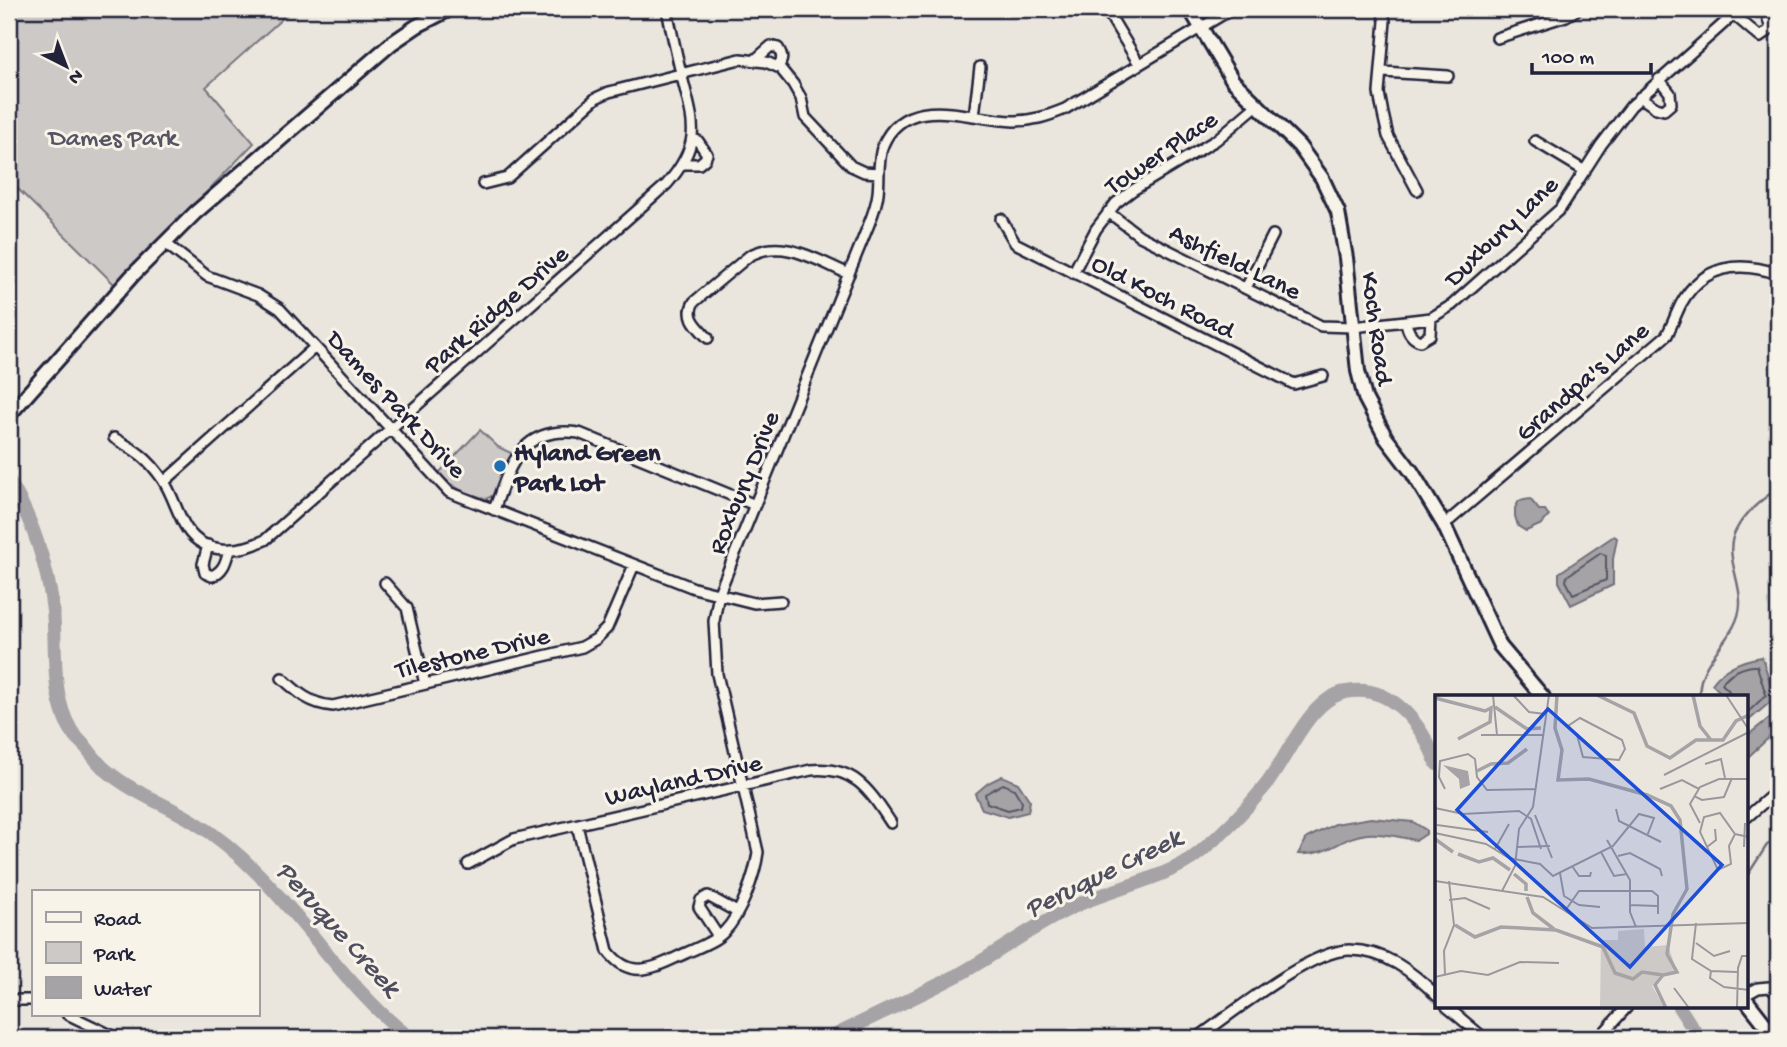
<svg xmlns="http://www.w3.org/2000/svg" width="1787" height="1047" font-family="'Gochi Hand',sans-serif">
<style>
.green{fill:#cdc9c6;stroke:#787680;stroke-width:2}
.water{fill:#a6a3a6;stroke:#716f7b;stroke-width:2}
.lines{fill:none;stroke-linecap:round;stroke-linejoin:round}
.shore{stroke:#575666;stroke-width:2}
.stream{stroke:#716f7b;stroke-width:2.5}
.river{stroke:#a6a3a6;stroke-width:14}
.street-casing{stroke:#22223b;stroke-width:14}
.secondary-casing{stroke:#22223b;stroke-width:18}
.street{stroke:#f7f3e8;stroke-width:9}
.secondary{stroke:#f7f3e8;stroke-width:12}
.poi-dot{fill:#1f6fb2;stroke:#f7f3e8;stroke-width:2.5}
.labels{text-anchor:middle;stroke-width:6;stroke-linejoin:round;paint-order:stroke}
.park-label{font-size:26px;fill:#555465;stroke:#f7f3e8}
.street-label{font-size:26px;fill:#22223b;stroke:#f7f3e8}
.poi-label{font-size:26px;font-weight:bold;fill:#22223b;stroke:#f7f3e8;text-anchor:start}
.water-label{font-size:28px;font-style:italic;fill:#504f60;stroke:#f7f3e8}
.inset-river{fill:none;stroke:#a6a3a6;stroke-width:3.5}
.inset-road{fill:none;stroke:#9a989d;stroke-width:2}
.view{fill:#1d4ed8;fill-opacity:0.15;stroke:#1d4ed8;stroke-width:3.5}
.inset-edge{fill:none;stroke:#22223b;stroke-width:3.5}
</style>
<rect width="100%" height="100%" fill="#eae6de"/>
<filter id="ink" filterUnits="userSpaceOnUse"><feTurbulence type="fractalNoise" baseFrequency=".0143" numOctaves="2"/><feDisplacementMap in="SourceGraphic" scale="14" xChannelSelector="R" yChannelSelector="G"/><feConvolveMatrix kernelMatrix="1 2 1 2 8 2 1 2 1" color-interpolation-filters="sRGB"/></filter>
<g filter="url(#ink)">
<path class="green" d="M9 9H293L206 87 254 143 116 286 18 189 9 198Z
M480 430 498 447 513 454 494 495 486 499 462 491 437 475Z"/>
<path class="water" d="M1530 499 1539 510H1545L1549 516 1542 524 1526 531 1518 526 1515 516V508L1519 501Z
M1614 536 1617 538 1613 559V585L1571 605 1559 582V573Z
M1762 657 1775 698 1747 722V697H1725L1712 684C1724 667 1741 660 1762 657Z
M1778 711 1776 731 1747 758V736Z
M1002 776 1018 783 1030 801 1028 812 1008 817 982 809 975 794 988 783Z
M1371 818 1413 822 1426 830V834L1417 840C1402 838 1382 832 1367 834 1339 837 1331 856 1298 854L1307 838 1335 824Z"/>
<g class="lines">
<path class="shore" d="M1601 553 1606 556V580L1573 594 1566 581 1567 576Z
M1729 697V691L1722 684C1727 673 1746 665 1757 666L1766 695 1747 713
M1003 784 1014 789 1022 802 1021 807 1008 810 987 803 985 794Z"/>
<path class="stream" d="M1700 697C1695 660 1739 639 1740 604 1741 580 1723 553 1736 530 1745 512 1763 499 1778 488
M1747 876 1767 845 1778 839"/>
<path class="river" d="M9 481C32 518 48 567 53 611 57 650 50 695 71 730 74 736 80 741 85 746 92 754 98 764 106 770 131 792 165 804 193 821 282 875 329 975 410 1038
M1679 1007 1699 1038
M830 1038C872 1017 916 997 958 975 998 953 1035 924 1077 905 1111 889 1171 877 1199 853 1223 833 1245 811 1265 786 1287 759 1309 698 1346 692 1392 683 1422 725 1437 764"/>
<defs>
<path id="street" d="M1106 9 1139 64
M1382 9 1385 21 1379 93 1383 114 1388 136 1417 190
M1733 14 1760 37 1771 29 1765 9
M1497 38 1566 16 1578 9
M755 60 771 46 778 48C783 56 783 60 778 67
M1383 72 1448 76
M1640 97 1656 108 1664 110 1671 104 1670 93 1659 79
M974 116 980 67
M1535 141 1585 171
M683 164H699L705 159 707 154 698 141 692 138
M483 184 507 178 596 98 609 92 740 59 766 62 780 68 793 84 801 98 805 117 851 166 864 172 879 173
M1108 212 1140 236 1321 326 1353 327 1431 318 1452 305 1560 209 1601 145 1631 106 1740 9
M1001 219 1015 243 1294 384 1323 376
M165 243 207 276 258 295 280 309 449 492 694 588 754 603 781 601
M1073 273 1096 229 1116 203 1133 190 1216 140 1256 106
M1246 288 1273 235
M1406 321C1407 330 1411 338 1420 341L1430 335 1431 318
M708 338C698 327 685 317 694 302L749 256C783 237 816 260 849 274
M114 438C137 451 148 458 163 480 173 495 177 514 187 529 205 556 240 552 265 540L667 184C704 141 693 122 681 73 676 52 671 30 667 9
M164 482 315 347
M494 510C510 465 521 425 579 433L755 505
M1444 525 1667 335C1672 325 1676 314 1681 304 1703 264 1740 261 1778 274
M208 545 203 564 205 573 212 576C224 571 226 561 229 550
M385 583 407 608 425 684
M282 678C298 693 310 704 333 706L582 647 596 639 607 628 634 565
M1747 817 1778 790
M577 825 608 951C632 983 657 966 686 953 699 947 714 942 724 932 741 915 755 875 758 852L717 674 714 621 719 593 869 224C873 214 877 203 878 193 880 177 877 161 883 145 906 91 970 120 1014 121 1033 121 1048 116 1065 109L1232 9
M468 864 514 839 811 770C855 766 869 790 891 823
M718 936 699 907 701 900 708 896 737 912
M1747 994 1758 988 1769 987 1778 994
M9 1000H33
M1447 1007 1484 1038
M67 1014 117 1038
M1771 1033 1778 1024
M1197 1038C1230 1015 1310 950 1349 950 1385 950 1413 972 1437 996
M1599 1038 1627 1007"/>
<path id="secondary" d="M1190 9 1233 81 1299 146 1322 178 1338 212 1346 258 1358 371 1365 398 1386 438 1412 472 1444 525 1500 646 1543 697
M9 415 132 276 195 213 392 43 417 26 450 9
M1747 1001 1776 1038"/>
</defs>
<use href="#street" class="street-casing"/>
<use href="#secondary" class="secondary-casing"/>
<use href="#street" class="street"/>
<use href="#secondary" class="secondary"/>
</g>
</g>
<circle class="poi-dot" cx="500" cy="466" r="7"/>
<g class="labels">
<g class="park-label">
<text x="113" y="145">Dames Park</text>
</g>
<g class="street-label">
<text transform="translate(1160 151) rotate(-34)" y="9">Tower Place</text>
<text transform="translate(1500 230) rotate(-44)" y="9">Duxbury Lane</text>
<text transform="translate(1236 260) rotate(26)" y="9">Ashfield Lane</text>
<text transform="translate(1164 295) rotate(27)" y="9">Old Koch Road</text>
<text transform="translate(495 308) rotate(-41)" y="9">Park Ridge Drive</text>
<text transform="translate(1379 328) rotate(82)" y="9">Koch Road</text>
<text transform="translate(1581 380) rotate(-41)" y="9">Grandpa's Lane</text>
<text transform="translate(398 403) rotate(47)" y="9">Dames Park Drive</text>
<text transform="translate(742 482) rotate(-68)" y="9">Roxbury Drive</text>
<text transform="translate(472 651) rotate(-13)" y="9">Tilestone Drive</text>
<text transform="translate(683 778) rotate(-13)" y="9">Wayland Drive</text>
</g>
<g class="poi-label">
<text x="514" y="460">Hyland Green<tspan x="514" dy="30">Park Lot</tspan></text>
</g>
<g class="water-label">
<text transform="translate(1102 871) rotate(-26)" y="10">Peruque Creek</text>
<text transform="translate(340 927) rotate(48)" y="10">Peruque Creek</text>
</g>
</g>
<g transform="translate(1435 695)">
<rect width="313" height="313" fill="#eae6de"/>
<path d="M209 234 210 252 233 250 240 271V279H226L217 291 230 313H165L166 245H183V236Z" fill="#cdc9c6"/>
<path d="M8 70 33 76 35 90 25 94 24 84Z" fill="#a6a3a6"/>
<path class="inset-river" d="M122 0 120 33 127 55 123 85 154 84 212 100 236 111 245 125 252 194 238 219 232 259 242 277 228 280 220 290 231 313M162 0 199 18 212 51 235 63 261 45H288L301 26 314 20M258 0 265 31 276 45M0 3 50 16 56 13 55 27 23 44M60 12 92 34 106 33M42 76 56 69 73 68 92 54M0 144 18 157M23 159 44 167 58 163 75 175M79 179 91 189V196M92 202 98 218 119 234M20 230 40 242 66 232 121 235 168 252 180 278 198 284 207 277 228 280"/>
<path class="inset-road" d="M58 0 62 40M78 0 94 17 110 19M291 0 314 35M145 23 187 45 190 54 184 65 148 62 142 40 133 31ZM46 40H109M270 69 286 64 290 83M229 80 314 37M8 90 10 94 4 82 5 66 33 59 40 64 42 82 52 95 101 94M225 94 247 85 264 94M259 101 267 105 289 102 297 83M0 113 28 119 84 116 96 124 106 154M181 114 184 126 226 147M100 120 117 163M265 128 255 109 265 92 284 84H314M2 130 53 137M0 138 51 149 74 163 105 169 118 181 178 151 204 119 219 123 212 141M300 139 294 151 296 169 283 175 265 137 269 122 285 118 300 139 314 142M172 145 195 185V217L201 232M83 152 115 151M272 152 281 145 280 134M309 152 310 128M60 154 74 129M166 157 179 181 192 179M183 161 195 158 225 174 227 181M137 171 144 181H155L156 177M125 178 129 201 144 210 165 212M0 186 108 202 157 233 314 228M67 196 80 171 84 134 98 112 114 0M14 205 30 203 55 214M195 210 222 211M130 216 144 196H217L223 201V219M261 228 257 264 276 276 302 277M261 248 279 261 295 256M276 276 275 283 289 292 314 295M10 280 9 256 19 230 14 186M0 282 26 276 53 280 85 267 124 268M239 293 254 313M302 313 303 273 307 261H314"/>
<path class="view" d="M113 14 287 170 195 272 22 115Z"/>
<rect width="313" height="313" class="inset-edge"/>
</g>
<rect width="1787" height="1047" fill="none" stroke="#f7f3e8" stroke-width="35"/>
<rect x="18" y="18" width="1752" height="1012" fill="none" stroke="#22223b" stroke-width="2.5" filter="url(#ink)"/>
<rect x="32" y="890" width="228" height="126" fill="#f7f3e8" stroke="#a29fa3" stroke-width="2"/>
<rect x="46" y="912" width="35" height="10" fill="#f7f3e8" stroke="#a29fa3" stroke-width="2"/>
<text x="94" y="925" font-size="21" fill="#22223b">Road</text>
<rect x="46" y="942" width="35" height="21" fill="#cdc9c6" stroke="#a29fa3" stroke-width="2"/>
<text x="94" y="960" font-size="21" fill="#22223b">Park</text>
<rect x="46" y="977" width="35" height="21" fill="#a6a3a6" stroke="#a29fa3" stroke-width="2"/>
<text x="94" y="995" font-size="21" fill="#22223b">Water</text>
<g transform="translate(66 66) rotate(138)" stroke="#f7f3e8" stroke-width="5" paint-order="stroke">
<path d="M0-5L12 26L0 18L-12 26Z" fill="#22223b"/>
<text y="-10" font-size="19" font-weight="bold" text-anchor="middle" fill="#22223b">N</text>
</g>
<path d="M1532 63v10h119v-10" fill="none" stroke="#22223b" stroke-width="3.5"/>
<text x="1542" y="63" font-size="21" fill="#22223b" stroke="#f7f3e8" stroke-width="5" paint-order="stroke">100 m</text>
</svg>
